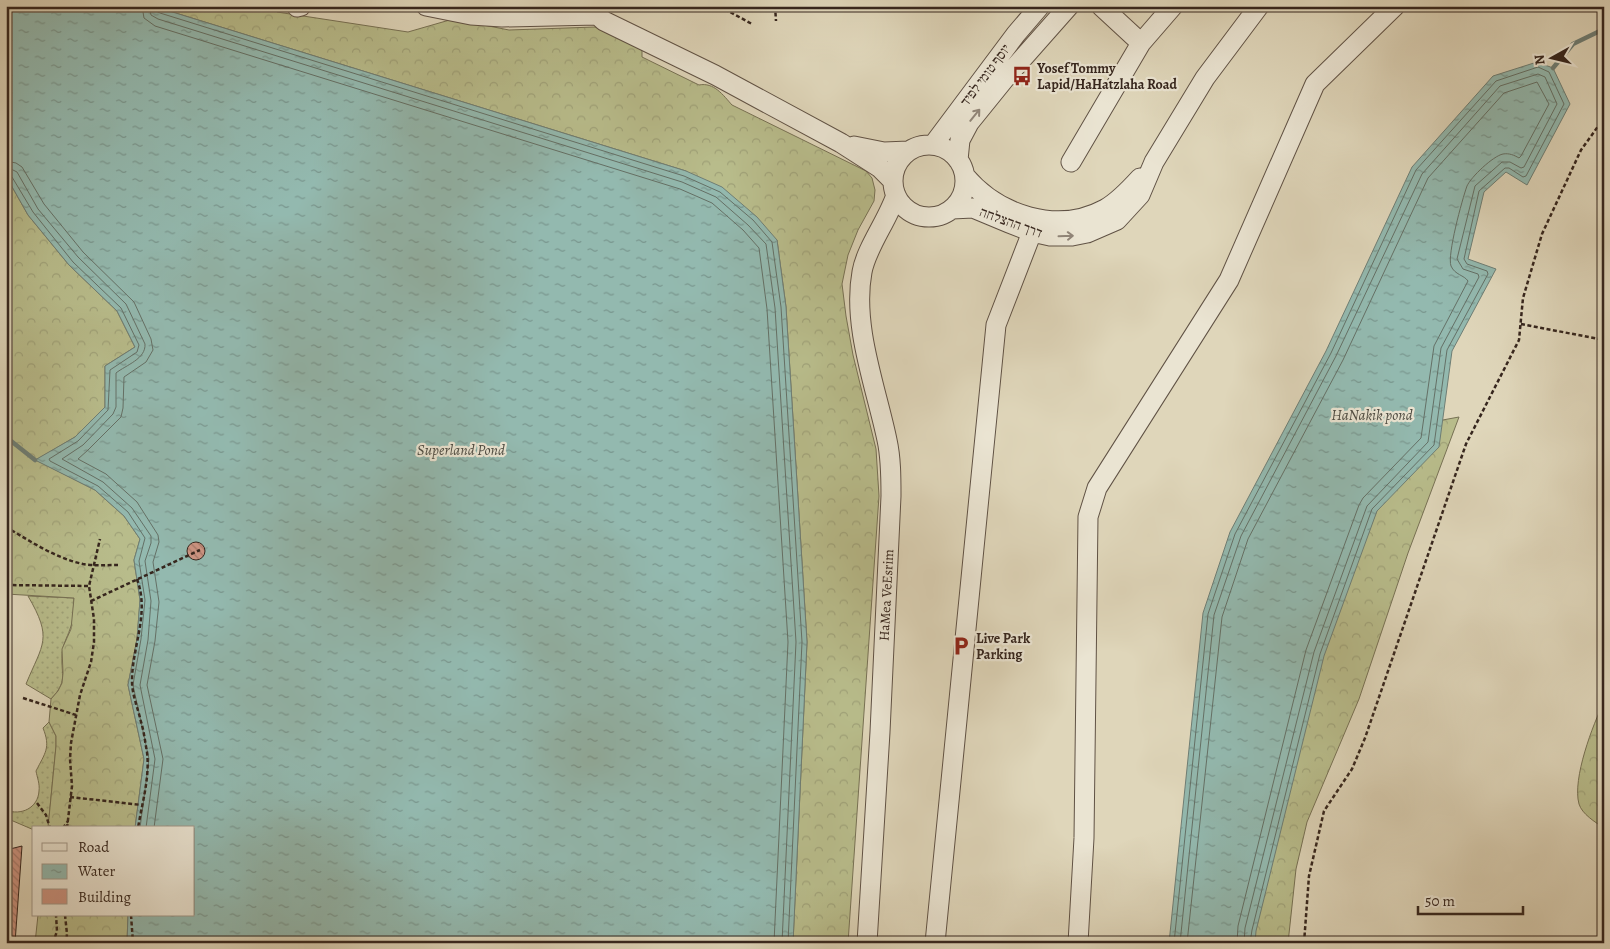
<svg xmlns="http://www.w3.org/2000/svg" width="1610" height="949" font-family="Alegreya,'Frank Ruhl Libre',serif">
<style>
.grass{fill:url(#grass-dots);stroke:#777154}
.forest{fill:url(#forest-crowns);stroke:#777154}
.water{fill:url(#water-ripples);stroke:#6e7e75}
.lines{fill:none;stroke-linecap:round;stroke-linejoin:round}
.shore{stroke:#647066;stroke-width:1}
.stream{stroke:#6e7e75;stroke-width:4.5}
.building{fill:url(#building-back-hatch);stroke:#36261e}
.minor-casing{stroke:#605245;stroke-width:21}
.path{stroke:#36261e;stroke-width:2.5;stroke-dasharray:4 2.5;stroke-linecap:butt}
.minor{stroke:#eae4d2;stroke-width:19}
.oneway{stroke:#908578}
.labels{text-anchor:middle;stroke-width:4.5;stroke-linejoin:round;paint-order:stroke}
.poi-label{font-size:14px;font-weight:bold;fill:#36261e;stroke:#eae4d2;text-anchor:start}
.street-label{font-size:14px;fill:#36261e;stroke:#eae4d2}
.water-label{font-size:15px;font-style:italic;fill:#4d4b42;stroke:#eae4d2}
</style>
<defs>
<pattern id="grass-dots" width="8" height="8" patternUnits="userSpaceOnUse" patternTransform="scale(1.25)"><rect width="8" height="8" fill="#b8bc8b"/><path d="M2 2h.1M6 6h.1" fill="none" stroke="#9fa178" stroke-width="1.8" stroke-linecap="round"/></pattern>
<pattern id="forest-crowns" width="20" height="18" patternUnits="userSpaceOnUse" patternTransform="scale(1.25)"><rect width="20" height="18" fill="#b8bc8b"/><path d="M2 6a3 3 0 1 1 6 0M12 15a3 3 0 1 1 6 0" fill="none" stroke="#9fa178"/></pattern>
<pattern id="water-ripples" width="26" height="14" patternUnits="userSpaceOnUse" patternTransform="scale(1.25)"><rect width="26" height="14" fill="#93b9af"/><path d="M2 4q2-2 4 0t4 0M15 11q2-2 4 0t4 0" fill="none" stroke="#79968e"/></pattern>
<pattern id="building-back-hatch" width="6" height="6" patternUnits="userSpaceOnUse" patternTransform="scale(1.25)"><rect width="6" height="6" fill="#cd9482"/><path d="M-1 5l2 2M0 0l6 6M5-1l2 2" fill="none" stroke="#a7796a"/></pattern>
</defs>
<rect width="100%" height="100%" fill="#dfd6ba"/>
<filter id="stains"><feTurbulence type="fractalNoise" baseFrequency=".004" numOctaves="4"/><feColorMatrix values="0 0 0 0 .2 0 0 0 0 .09 0 0 0 0 .02 0 0 0 .5 -.17"/></filter>
<radialGradient id="worn" r=".72"><stop offset=".6" stop-color="#630" stop-opacity="0"/><stop offset="1" stop-color="#630" stop-opacity=".3"/></radialGradient>
<path class="grass" d="M28 596 74 598C73 608 74 620 70 629 67 638 62 646 62 655 61 676 68 681 51 699L26 684C43 643 53 639 28 596Z
M49 722 56 736V746L48 828H34V830L6 818V810C21 816 38 808 39 791 40 784 37 777 36 771 45 753 51 748 43 728Z"/>
<path class="forest" d="M153 6H278L277 12 408 32 453 19 509 30 595 27 642 50V57L699 85C714 82 723 95 732 105L866 171 872 178 875 190 874 201 858 230 848 255 842 284 846 316 853 355 876 449 879 496 848 943H793L807 642 786 307 777 240 686 171Z
M6 176 28 215 69 265 117 311 135 347 105 366V407L75 437 36 460 95 490 124 516 140 539 134 560 140 600 137 639 128 685 144 759 135 828H48L56 746V736L49 722 51 699 58 691 62 683 63 673 62 649 71 629 74 598 6 594Z
M1459 417 1408 553 1359 699 1307 822 1296 869 1288 943H1240L1289 735 1410 426Z
M1604 702V828C1595 822 1582 814 1579 804 1572 779 1593 724 1604 702Z
M38 915H128L127 943H35Z"/>
<path class="water" d="M6 6H153L686 171 722 187 757 217 777 240 786 307 807 642 793 943H127L128 915H194V828H135L144 759 128 685 137 639 140 600 134 560 140 539 124 516 95 490 35 460 75 437 105 407V366L135 347 117 311 69 265 28 215 6 176Z
M1537 62 1553 68 1570 104 1527 185 1506 172 1484 192 1468 259 1496 269 1452 351 1439 447 1377 511 1324 656 1256 931 1255 943H1169L1203 613 1230 532 1326 351 1412 167 1493 76Z"/>
<g class="lines">
<path class="shore" d="M142 6 144 18 155 26 680 189 712 203 743 230 759 248 767 309 788 642 774 943
M149 6 151 15 158 19 682 182 716 197 748 225 766 244 775 308 796 642 782 943
M155 6 156 11 160 13 684 176 720 192 753 220 772 242 781 307 802 642 788 943
M6 161 16 163 22 167 44 204 83 252 134 302 151 339 153 350 146 362 124 377 123 408 121 417 88 450 78 459 106 474 137 502 158 535 159 542 153 562 159 602 155 641 147 685 163 759 154 828
M6 168 11 169 17 172 38 209 78 257 126 304 145 344C146 359 126 365 116 373V407L113 414 83 445 62 459 103 482 132 508 151 536V543L145 561 151 601 148 640 140 685 155 759 146 828
M6 175 12 177 33 212 73 262 121 308 139 345 137 352 110 370 108 410 78 441 49 459 50 461 98 486 128 512 145 538 139 561 145 600 141 639 133 685 149 759 140 828
M1174 943 1208 614 1235 534 1331 353 1416 170 1496 81 1538 67 1549 72 1564 104 1526 176 1523 177 1509 168H1505L1479 191 1464 259 1467 264 1487 271 1488 274 1447 350 1434 445 1372 509 1320 654 1252 930 1250 943
M1180 943 1214 615 1241 536 1336 356 1422 174 1500 86 1538 74 1545 77 1557 104 1524 167 1521 168 1510 162H1502L1475 186 1457 259 1463 269 1478 274 1479 277 1441 348 1428 442 1367 506 1314 652 1245 928 1244 943
M1187 943 1222 617 1248 539 1343 360 1428 178 1504 93 1537 82 1549 104 1521 156 1519 158C1514 155 1509 153 1503 154 1493 156 1471 177 1467 186 1462 200 1447 255 1451 266 1455 275 1464 275 1468 281L1434 346 1421 438 1363 498 1359 505 1306 650 1238 926 1237 943"/>
<path class="stream" d="M1553 68 1573 44 1604 29
M6 437 35 460"/>
</g>
<path class="building" d="M187 551a9 9 0 1 1 18 0a9 9 0 1 1-18 0Z
M22 846 15 943H6V850Z"/>
<g class="lines">
<defs>
<path id="minor" d="M426 6 471 15 502 17 597 15
M593 6 594 12 604 21 715 75 841 143 880 168 893 181
M1101 6 1141 43
M297 7 301 6
M933 145 1016 34 1040 6
M893 181a36 36 0 1 1 72 0a36 36 0 1 1-72 0Z
M854 146 884 152 909 151
M958 160 960 140 969 123 1007 76 1069 6
M1071 162 1141 43 1173 6
M965 176C998 215 1057 235 1105 209 1118 202 1130 189 1140 178
M952 209 973 208 1009 223 1032 232 1050 236H1072L1087 233 1117 220 1140 195 1154 162 1205 78 1259 6
M867 943 880 732 891 496C891 477 891 458 887 440 876 387 852 326 862 272 866 248 888 220 896 195
M935 943 996 325 1032 232
M1078 943 1084 838 1088 517 1097 488 1229 280 1315 84 1395 6"/>
</defs>
<use href="#minor" class="minor-casing"/>
<path class="path" d="M719 6 752 24
M775 6 776 21
M895 6V7
M1521 324 1604 340
M6 527C30 541 55 558 83 564 94 566 106 565 118 565
M137 579C150 614 132 646 132 681 132 695 138 708 141 722 144 731 145 742 147 752 150 778 142 803 138 828
M6 585 89 586
M91 601 200 550
M23 698 76 715
M70 797 142 805
M37 803 46 815 50 828
M63 828 68 821
M67 828 72 786 70 759 71 743 80 695 91 662 94 642V619L89 586 100 539
M65 915 67 934 66 943
M131 915 133 943
M53 943 57 931 56 915
M1304 943 1309 876 1324 811 1352 769 1365 738 1466 444 1519 340 1523 298 1542 234 1581 150 1604 118"/>
<use href="#minor" class="minor"/>
</g>
<defs><path id="oneway-shaft" d="M-6 0H5M1.5-3L5.5 0L1.5 3" fill="none" stroke-width="1.6" stroke-linecap="round" stroke-linejoin="round" transform="scale(1.25)"/></defs>
<g class="oneway">
<use href="#oneway-shaft" transform="translate(975 115) rotate(-51)"/>
<use href="#oneway-shaft" transform="translate(1066 236) rotate(-2)"/>
</g>
<defs>
<symbol id="bus-bare" viewBox="-9 -9 18 18"><path d="M-5-6H5V4H4V6H2V4H-2V6H-4V4H-5ZM-3.5-4V0h7V-4ZM-3.5 1.2v1.5H-2V1.2ZM2 1.2v1.5H3.5V1.2Z" fill="#8f2418" stroke="#eae4d2" stroke-width="2.5" paint-order="stroke"/></symbol>
<symbol id="parking-bare" viewBox="-9 -9 18 18"><path d="M-3.5-5.5H1a3.5 3.5 0 0 1 0 7H-1V5.5H-3.5ZM-1-3.4V-.6H.8a1.4 1.4 0 0 0 0-2.8Z" fill="#8f2418" stroke="#eae4d2" stroke-width="2.5" paint-order="stroke"/></symbol>
</defs>
<g fill-rule="evenodd">
<use href="#bus-bare" x="1008" y="62" width="28" height="28"/>
<use href="#parking-bare" x="947" y="632" width="28" height="28"/>
</g>
<g class="labels">
<g class="poi-label">
<text x="1037" y="73">Yosef Tommy<tspan x="1037" dy="16">Lapid/HaHatzlaha Road</tspan></text>
<text x="976" y="643">Live Park<tspan x="976" dy="16">Parking</tspan></text>
</g>
<g class="street-label">
<text transform="translate(985 75) rotate(-53)" y="5">יוסף טומי לפיד</text>
<text transform="translate(1011 222) rotate(20)" y="5">דרך ההצלחה</text>
<text transform="translate(886 595) rotate(-87)" y="5">HaMea VeEsrim</text>
</g>
<g class="water-label">
<text x="1372" y="420">HaNakik pond</text>
<text x="461" y="455">Superland Pond</text>
</g>
</g>
<rect width="1610" height="949" fill="none" stroke="#dfd6ba" stroke-width="25"/>
<rect x="8" y="8" width="1595" height="934" fill="none" stroke="#36261e" stroke-width="2.5"/>
<rect x="12" y="12" width="1585" height="924" fill="none" stroke="#36261e"/>
<rect x="32" y="826" width="162" height="90" fill="#eae4d2" stroke="#a2988a"/>
<rect x="42" y="843" width="25" height="8" fill="#eae4d2" stroke="#a2988a"/>
<text x="78" y="852" font-size="15" fill="#36261e">Road</text>
<rect x="42" y="864" width="25" height="15" fill="url(#water-ripples)" stroke="#a2988a"/>
<text x="78" y="876" font-size="15" fill="#36261e">Water</text>
<rect x="42" y="889" width="25" height="15" fill="#cd9482" stroke="#a2988a"/>
<text x="78" y="902" font-size="15" fill="#36261e">Building</text>
<g transform="translate(1552 58) rotate(262)" stroke="#eae4d2" stroke-width="4" paint-order="stroke">
<path d="M0-4L9 19L0 12L-9 19Z" fill="#36261e"/>
<text y="-8" font-size="14" font-weight="bold" text-anchor="middle" fill="#36261e">N</text>
</g>
<path d="M1418 906v8h105v-8" fill="none" stroke="#36261e" stroke-width="2.5"/>
<text x="1425" y="906" font-size="15" fill="#36261e" stroke="#eae4d2" stroke-width="4" paint-order="stroke">50 m</text>
<rect width="100%" height="100%" filter="url(#stains)"/>
<rect width="100%" height="100%" fill="url(#worn)"/>
</svg>
